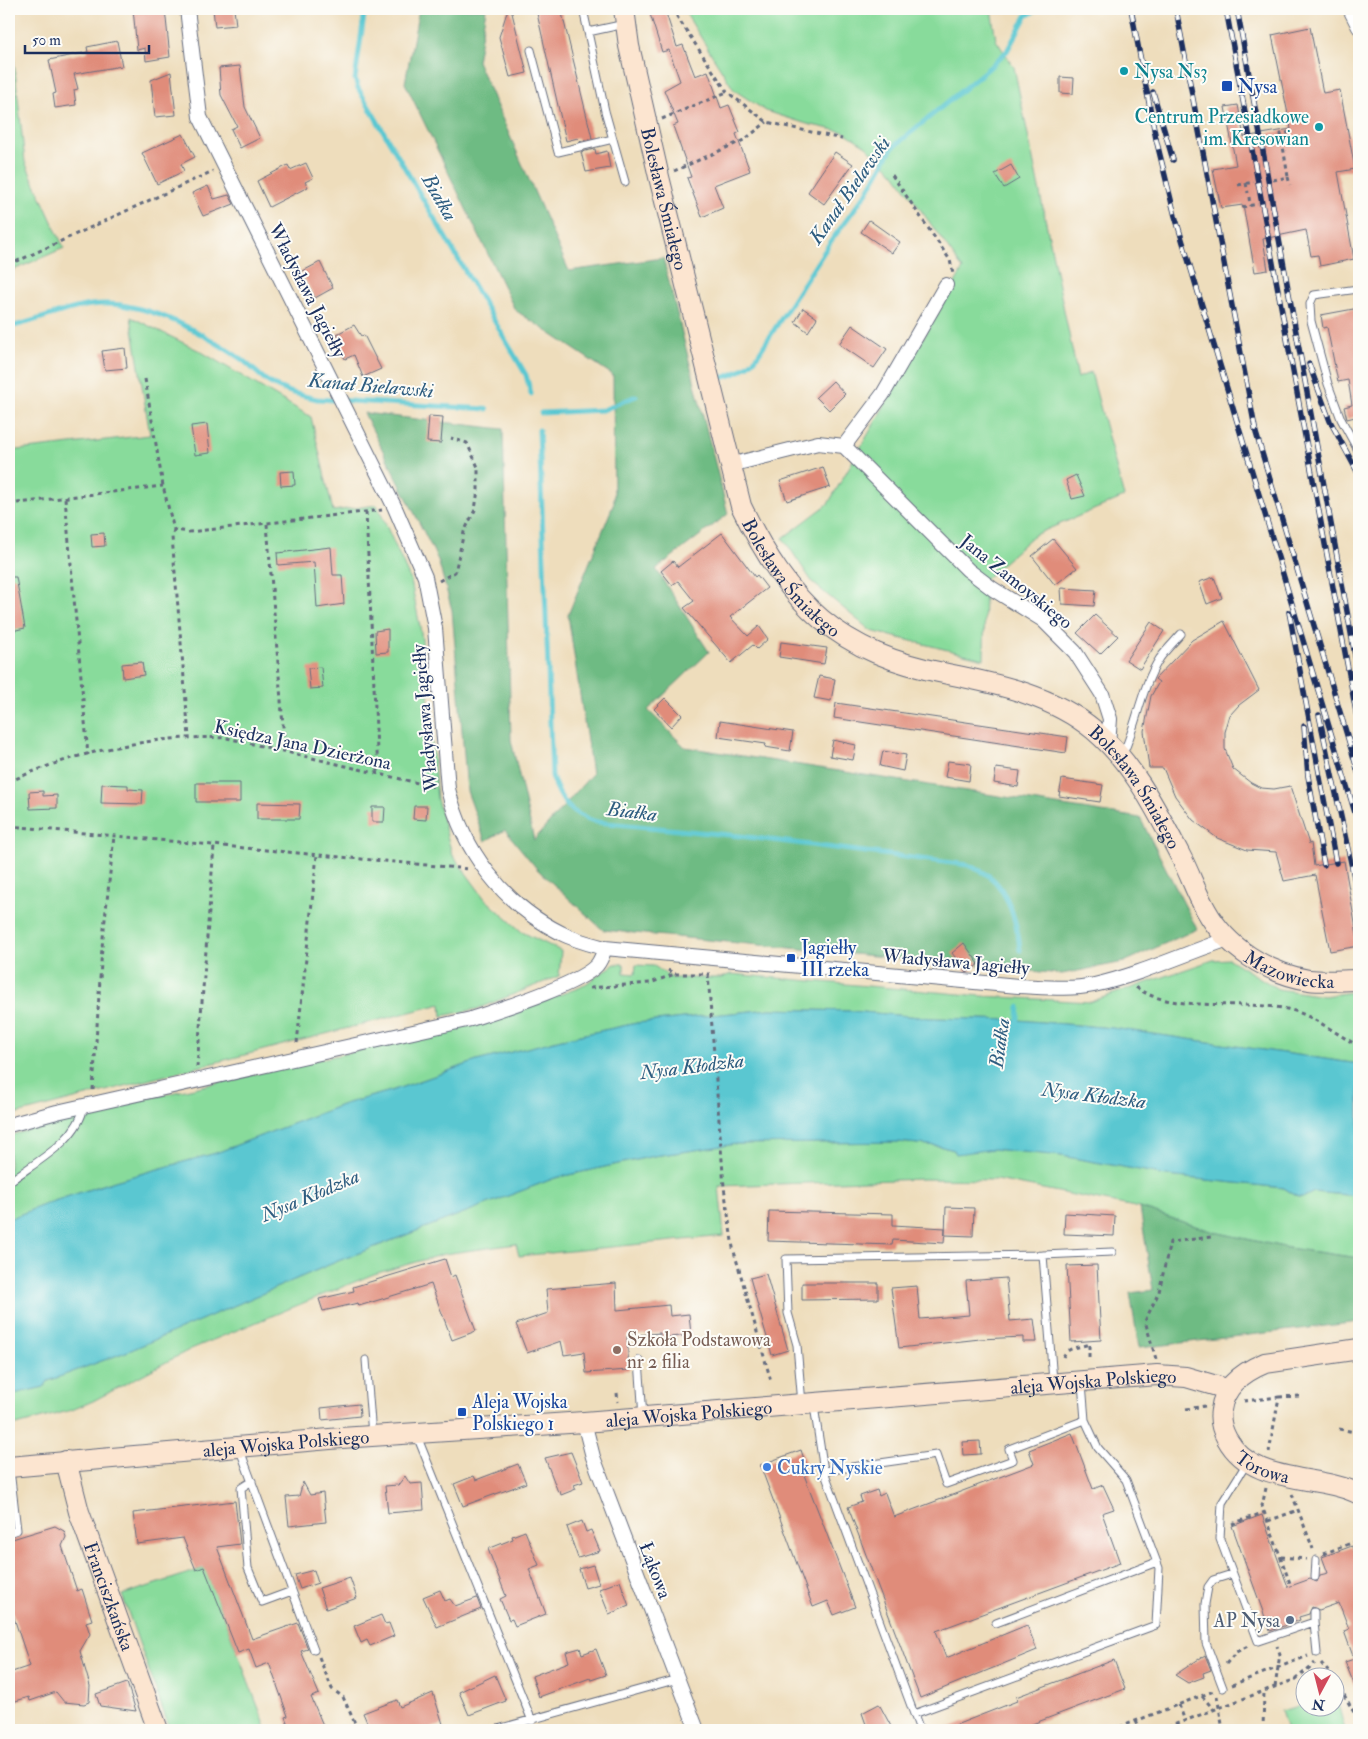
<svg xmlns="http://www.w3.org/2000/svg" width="1368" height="1739" font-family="'IM FELL Double Pica',serif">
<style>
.green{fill:#88db9b;stroke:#52857c}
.forest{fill:#6ebb83;stroke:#447570}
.water{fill:#5ac7d1;stroke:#3a7b98}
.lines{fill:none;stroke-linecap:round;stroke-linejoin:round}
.stream{stroke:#5ac7d1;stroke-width:5}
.building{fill:#e08c7a}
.lane-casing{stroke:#656c7f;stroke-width:9}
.street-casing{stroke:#656c7f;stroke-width:16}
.secondary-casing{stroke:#656c7f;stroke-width:22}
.path{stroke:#656c7f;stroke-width:3;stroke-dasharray:4 4;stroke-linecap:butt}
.lane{stroke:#fff;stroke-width:7}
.street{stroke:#fff;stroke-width:14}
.secondary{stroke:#fce5d0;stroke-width:20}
.rail-casing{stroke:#1b2f5e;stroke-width:5.5}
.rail{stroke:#fdfcf7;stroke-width:4;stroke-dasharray:11;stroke-linecap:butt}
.culture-dot{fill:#0f9aa8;stroke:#fdfcf7;stroke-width:2}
.transit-dot{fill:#1a4fb4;stroke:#fdfcf7;stroke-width:2}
.education-dot{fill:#8d6e63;stroke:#fdfcf7;stroke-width:2}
.shop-dot{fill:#3f7fe0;stroke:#fdfcf7;stroke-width:2}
.service-dot{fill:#5c6f8a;stroke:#fdfcf7;stroke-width:2}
.labels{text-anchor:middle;stroke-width:4;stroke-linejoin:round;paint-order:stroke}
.culture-label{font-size:19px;fill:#0d838f;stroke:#fdfcf7;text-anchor:start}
.transit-label{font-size:19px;fill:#164399;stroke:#fdfcf7;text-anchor:start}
.street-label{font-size:19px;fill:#1b2f5e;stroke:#fdfcf7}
.education-label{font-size:19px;fill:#785e54;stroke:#fdfcf7;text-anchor:start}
.shop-label{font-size:19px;fill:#366cbe;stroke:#fdfcf7;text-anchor:start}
.service-label{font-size:19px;fill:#4e5e75;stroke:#fdfcf7;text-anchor:end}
.water-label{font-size:20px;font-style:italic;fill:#2e5d80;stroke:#fdfcf7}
</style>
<rect width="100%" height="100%" fill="#fdfcf7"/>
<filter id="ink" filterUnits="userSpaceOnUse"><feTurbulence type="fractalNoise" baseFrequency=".02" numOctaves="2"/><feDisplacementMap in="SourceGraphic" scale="10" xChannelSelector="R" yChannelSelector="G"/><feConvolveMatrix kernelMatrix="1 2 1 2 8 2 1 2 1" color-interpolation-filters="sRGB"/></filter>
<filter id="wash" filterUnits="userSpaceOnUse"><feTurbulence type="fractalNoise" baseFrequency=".0096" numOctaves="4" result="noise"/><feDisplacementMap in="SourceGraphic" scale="20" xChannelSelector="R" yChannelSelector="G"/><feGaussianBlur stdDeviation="1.12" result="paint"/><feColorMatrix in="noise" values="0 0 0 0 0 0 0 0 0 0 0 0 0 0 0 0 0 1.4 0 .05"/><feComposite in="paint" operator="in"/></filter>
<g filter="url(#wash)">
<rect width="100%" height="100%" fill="#eeddbc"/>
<path class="green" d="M683 9H991L996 40 1014 67 1078 378 1091 372 1124 497 1034 535 985 579 984 659 871 631 813 583 783 538 828 504 963 269 895 174 866 146 844 132 807 124 766 111 734 90Z
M9 15 25 162 64 248 9 272Z
M131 317 200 351 311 417 333 511 377 505 411 581 421 632 427 680 437 799 452 854 485 899 522 932 561 951 559 976 477 1009 442 1016 441 1004 9 1116V451L150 435Z
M1229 959 1278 989 1324 996 1359 991V1064L1112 1028 1018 1020 931 1018 851 1011 770 1009 637 1023 562 1039 477 1061 391 1091 344 1104 216 1153 115 1181 51 1202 9 1219V1136L71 1116 488 1021 581 987 615 964H624V973L635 974 636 965 654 966 672 978H721L731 974 982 996 1090 1002 1213 960Z
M898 1142 939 1146 954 1150 956 1153 993 1149 1062 1156 1156 1173 1158 1175 1284 1188 1298 1197H1305L1313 1192 1359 1196V1258L1288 1248 1214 1232 1140 1208 997 1180 924 1179 719 1186 724 1236 519 1256 516 1244 444 1254 374 1274 191 1349 93 1401 72 1410 9 1427V1395L44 1387 48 1381 131 1350 338 1261 555 1178 654 1156 735 1144Z
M205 1568 267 1730H170L122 1595Z
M1336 1696 1345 1730H1287L1281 1711 1305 1704 1306 1706H1336Z"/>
<path class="forest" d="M419 9H486L477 61 569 271 663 258 728 514 656 569 709 652 648 710 685 747 1140 818 1197 929 1124 962 1062 974 603 930 538 870 505 830 485 841 467 791 452 610 438 560 364 413 503 429 511 740 534 840 592 774 568 615 614 503 613 375 515 310 405 83Z
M1140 1208 1214 1232 1288 1248 1359 1258V1322L1139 1348 1130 1293 1153 1290Z"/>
<path class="water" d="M770 1009 851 1011 931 1018 1018 1020 1112 1028 1359 1064V1196L1314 1192 1304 1197H1298L1284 1188 1158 1175 1156 1173 1062 1156 993 1149 956 1154 954 1150 939 1146 898 1142 736 1144 654 1156 555 1178 338 1261 131 1350 48 1381 44 1387 9 1395V1219L51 1202 115 1181 216 1153 344 1104 391 1091 477 1061 562 1039 637 1023Z"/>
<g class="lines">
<path class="stream" d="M365 9 355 79 358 88 526 375 531 394
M9 327C39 321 74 304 105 304 152 304 203 333 241 359 251 366 260 377 270 383 285 392 301 395 317 399L487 409
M721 378C735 375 746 369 756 358L831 241 867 192 892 148 990 67 1007 51 1026 16 1038 9
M541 413 603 410 636 396
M539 430 552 776C561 803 570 814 597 822L740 836 968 865C975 869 983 871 989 876 1009 891 1018 927 1020 950
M1017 1026 1019 1007"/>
</g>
<g id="blocks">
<path class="building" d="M133 9H165L170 57 146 61 145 48 137 50Z
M213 9H234L236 25 215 27Z
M508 9H511L527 73 510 77 499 37Z
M536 9H561L592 138 579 142 578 138 566 141Z
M665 10 677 47 683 45 695 76 708 71 721 108 729 105 740 132 736 134 750 171 714 185 723 208 702 217 687 178 691 177 673 126 678 124 664 90 680 81 669 50 662 52 650 14Z
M1310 27 1323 93 1340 90 1355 169 1338 172 1354 259 1320 266 1318 255 1311 256 1306 230 1263 239 1268 270 1255 272 1243 205 1221 208 1213 169 1236 165 1225 107 1238 105 1244 137 1291 129 1272 35Z
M117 41 122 66 74 74 78 89 74 90 76 105 55 108 53 94 56 93 49 60 88 52 87 47Z
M240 66 245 107 260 138 240 148 231 129 237 126 221 95 219 68Z
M171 72 176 115 155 117 151 80Z
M1060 77 1074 78 1073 94 1060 93Z
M183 134 195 157 181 164 184 171 157 184 142 153Z
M595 149 596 154 607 151 610 168 586 172 581 152Z
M835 152 853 164 824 204 808 192Z
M306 163 313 178 305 182 308 187 269 207 257 181 288 165 290 170Z
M1011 165 1019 179 1004 188 995 174Z
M208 186 214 199 229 195 234 204 203 216 192 193Z
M869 220 900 242 892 253 861 232Z
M320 262 333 288 315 298 301 272Z
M803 308 817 318 808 332 795 322Z
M1359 308V416L1347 419 1344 407 1352 405 1348 380 1338 382 1327 327 1323 328 1321 315Z
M354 325 361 336 364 335 381 369 363 377 354 355 345 359 339 347 342 345 337 334Z
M852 325 887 349 874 368 839 344Z
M125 348 127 368 105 370 102 351Z
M833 381 845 394 829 410 816 397Z
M429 416 443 417 441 443 427 442Z
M207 424 210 453 195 455 191 426Z
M823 467 830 487 787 501 780 481Z
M294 471 295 485 281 486 280 472Z
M1076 475 1085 496 1072 499 1066 480Z
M104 533 105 546 92 547 91 534Z
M722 533 755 577 757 575 767 588 730 617 748 636 759 626 768 639 757 649 753 645 731 663 684 608 694 601 678 581 672 585 661 571 673 561 678 567Z
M1053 539 1077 568 1055 585 1032 556Z
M331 547 333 575H342L344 604 317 608 314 562 278 565 277 553Z
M9 577H16L25 628 12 631 9 614Z
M1214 577 1222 598 1207 604 1199 582Z
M1061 588 1096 590 1094 606 1062 604Z
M1095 615 1118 636 1100 654 1077 633Z
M1224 621 1259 690 1239 705 1230 715 1225 732V749L1233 769 1251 783 1261 788 1274 789 1290 786 1309 844 1311 843 1314 866 1344 861 1359 946 1330 951 1315 875 1284 881 1276 852 1247 850 1217 838 1193 820 1175 796 1163 768H1149L1144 731 1151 696 1159 682 1155 679 1192 640Z
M1151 622 1164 631 1140 669 1126 660Z
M388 629V652L376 653 375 631Z
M781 642 827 648 824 664 779 657Z
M142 662 144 675 123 678 122 664Z
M321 667 323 688 310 689 308 668Z
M819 676 835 679 831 701 814 698Z
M665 698 682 715 671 727 654 709Z
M836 703 1068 737 1066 753 834 718Z
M720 721 793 732 790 751 765 747 766 744 718 737Z
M833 740 856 745 853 760 830 756Z
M883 751 906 755 903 771 880 766Z
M948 761 971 764 969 781 945 777Z
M996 768 1020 771 1018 787 994 783Z
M1062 779 1103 785 1100 802 1059 796Z
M196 783H240V802H196Z
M102 784 128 785V789L143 790 142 804 101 803Z
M43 791V796L57 795V808L30 809 29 792Z
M257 803 300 804 299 819H257Z
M414 806H427L426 820 413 819Z
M372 807H385L384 822H372Z
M964 943 979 964 967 973 952 953Z
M946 1207 974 1208 973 1236 945 1235Z
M769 1211 893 1214V1225L945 1228 944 1243 893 1240 892 1245 768 1241Z
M1065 1213 1115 1216 1114 1236 1064 1234Z
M445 1259 451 1277 455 1275 476 1331 452 1340 431 1284 359 1306 358 1303 323 1311 319 1299 354 1291 353 1287Z
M1097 1265 1101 1340 1071 1342 1067 1266Z
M766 1274 788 1350 772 1355 750 1278Z
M1006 1278 1010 1321 1034 1319 1037 1342H1023V1337L980 1339 899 1348 891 1288 917 1286 920 1319 969 1315 966 1281Z
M616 1283 617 1310 669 1305 670 1316 689 1314 691 1335 660 1338V1333L627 1336 629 1370 586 1373 584 1352 564 1355 561 1341 527 1353 516 1324 548 1313 546 1289Z
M802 1283H878V1299L802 1300Z
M359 1404 360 1416 322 1420 321 1408Z
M1072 1433 1093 1489 1103 1485 1114 1509 1102 1513 1120 1563 936 1631 946 1658 1027 1625 1037 1650 920 1698 848 1507 862 1502 860 1496 877 1490 879 1496 885 1493 894 1517 1034 1464 1029 1450Z
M980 1441 981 1454 963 1455 962 1442Z
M801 1450 806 1465 801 1467 855 1607 834 1615 828 1601 813 1607 760 1465Z
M571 1452 583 1482 574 1485 576 1489 561 1495 560 1491 558 1492 545 1458Z
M518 1464 526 1483 463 1506 454 1484 474 1476 476 1480Z
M405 1476 410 1484 422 1483 424 1510 388 1513 385 1486 398 1485Z
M303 1482 310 1495 323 1493 326 1522 289 1526 286 1497 299 1496Z
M235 1501 240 1544 217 1547 252 1639 298 1623 308 1649 301 1651 319 1694 311 1697 325 1730H290L285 1717 288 1716 269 1663 256 1668 249 1649 238 1653 204 1567 196 1570 183 1538 137 1544 133 1513Z
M1262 1515 1288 1587 1310 1579 1317 1582 1320 1575 1328 1573 1322 1557 1352 1546 1354 1552 1359 1550V1696L1345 1662 1354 1659 1344 1631 1349 1629 1339 1603 1319 1610 1312 1607 1309 1614 1299 1617 1300 1620 1270 1631 1232 1526Z
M582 1521 586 1532 591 1530 600 1551 578 1558 567 1527Z
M55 1526 64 1531 66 1537 62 1546 77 1591 82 1589 92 1620 86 1622 90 1634 80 1651 90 1686 89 1702 84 1704 64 1702 56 1692 30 1701 29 1697 9 1703V1673L30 1666 9 1603V1540Z
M525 1531 539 1565 529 1569 546 1614 515 1626 512 1619 509 1620 500 1599 506 1596 488 1549 513 1539 512 1536Z
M593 1565 599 1584 585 1588 579 1569Z
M314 1570 318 1583 300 1589 295 1575Z
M350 1578 357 1598 326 1609 319 1588Z
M620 1581 629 1606 609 1614 599 1589Z
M440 1590 445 1601 450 1599 455 1606 477 1598 481 1609 437 1627 423 1597Z
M381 1615 385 1624 389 1623 394 1636 370 1646 367 1640 361 1643 354 1626Z
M580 1648 582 1654 596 1649 606 1675 591 1680 590 1678 539 1697 532 1676 569 1662 566 1652Z
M1205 1655 1211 1670 1203 1673 1204 1677 1188 1683 1175 1675Z
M1114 1660 1125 1689 1027 1726 1029 1730H943L1017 1701 1016 1697Z
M495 1675 506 1701 469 1715 459 1692Z
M127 1683 136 1711 100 1706 96 1694Z
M433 1693 443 1724 427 1730H371L369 1727 363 1713 397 1700 400 1707Z
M879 1704 893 1730H868L862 1713Z"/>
</g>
</g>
<g filter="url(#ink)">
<use href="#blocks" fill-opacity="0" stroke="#656c7f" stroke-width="1"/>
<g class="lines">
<defs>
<path id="lane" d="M583 9 605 111 625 182
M588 32 625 24
M531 50 558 152 613 139
M1358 289 1314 295 1310 304 1311 321 1328 384 1341 419 1359 452
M1122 756C1137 725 1141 687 1160 658 1166 650 1174 642 1181 634
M9 1182C35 1162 78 1141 84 1106
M1043 1255 1112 1252
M366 1360 372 1435
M639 1360 643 1417
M1082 1383 1085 1420
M802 1404 797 1345 788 1313 786 1259 1043 1255 1053 1381
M814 1406 824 1471 936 1455 946 1484 1013 1460 1009 1449 1085 1420 1098 1448 1126 1480 1159 1568 1156 1625 914 1714 824 1471
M417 1436 532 1721
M240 1450 314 1650
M1247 1463 1222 1503 1220 1539 1258 1641 1314 1622 1317 1653
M252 1481 241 1488 248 1568 262 1602 292 1591
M9 1533 17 1530 10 1470
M1315 1577 1316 1560
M1314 1622V1612
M996 1623 1157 1562
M1223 1688 1206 1643 1205 1604 1208 1587 1213 1580 1232 1574
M914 1714 920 1730
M494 1730 678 1679"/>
<path id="street" d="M187 9 200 117 395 508 425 577 435 628 448 789C463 851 503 904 561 933 574 940 590 944 605 948L1018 986C1043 987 1069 990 1094 985 1139 975 1184 954 1228 939
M1350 9 1359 27
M844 446 968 570 993 589 1043 620 1075 652 1102 694 1110 719 1108 744
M730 465 818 443 844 446 883 394 946 285
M9 1125 57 1112 471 1019C498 1010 579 985 597 965 601 960 603 954 605 948
M584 1422 593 1457 697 1730"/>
<g id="secondary">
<path id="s1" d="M624 9 629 46 659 177 741 506C789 605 838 653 948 674 999 684 1053 696 1094 730 1134 764 1157 811 1181 857 1190 874 1196 893 1206 910 1227 948 1267 973 1309 980 1326 982 1343 980 1359 980"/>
<path id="s2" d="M1359 1349 1265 1363C1243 1372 1224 1386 1221 1410 1219 1421 1222 1430 1227 1439 1253 1486 1317 1473 1359 1494"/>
<path id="s3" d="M66 1461 79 1512 158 1730"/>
<path id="s4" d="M9 1467 341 1438 584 1422 1157 1375 1186 1377 1227 1389"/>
</g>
</defs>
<use href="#lane" class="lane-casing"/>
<use href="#street" class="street-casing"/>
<use href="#secondary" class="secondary-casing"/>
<path class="path" d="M672 9 727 92 767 122 842 139
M662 119 727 92
M674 171 744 140 767 122
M892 175 950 260 953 274
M1288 177 1290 185
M1273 180 1288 177 1281 134 1291 132
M1246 183 1248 193
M1238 185 1254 182
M1249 197 1250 206
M1242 207 1258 204
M9 265 213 171
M145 379 163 486 174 530 189 532 382 510
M65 498 88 755
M9 504 163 486
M366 512 378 773
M267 524 285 751
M174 530 172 537 189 737
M439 581 455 572 464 532 475 510 478 490V467L467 443 451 438
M9 782C73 752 156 734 227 738L435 787
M9 826 469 869
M668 970 675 974H710
M708 974 724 1187 733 1248 771 1381
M1136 987C1170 1014 1244 999 1287 1009 1314 1015 1335 1034 1359 1046
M590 988 650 983 675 974
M297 1043 317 855
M197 1067 214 846
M9 1089 11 1111
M93 1090 102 947 114 836
M1089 1345V1357
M1063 1357C1068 1346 1079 1348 1089 1344
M1156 1359 1145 1321 1159 1292 1170 1242 1211 1237
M617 1393 618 1402
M1279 1397 1299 1396
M1244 1401 1279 1397 1269 1452
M1186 1409 1205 1406
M1339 1429 1355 1432 1359 1426
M1266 1488 1262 1506 1291 1586
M1292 1494 1313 1549
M1268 1521 1298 1510
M1232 1524 1265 1512
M1323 1554 1359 1540
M1281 1557 1306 1559
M319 1657 332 1689 343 1697 358 1730
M1321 1663 1332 1676
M1226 1664 1236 1652 1248 1646
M1336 1681 1359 1721
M1232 1685 1308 1656
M1275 1687 1280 1654 1277 1646
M1202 1696 1214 1710
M1217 1696 1223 1730
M1179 1705 1185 1721
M1136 1721 1140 1730
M1112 1730 1214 1691
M1160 1730 1296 1679 1315 1663
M1263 1730 1264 1691"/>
<use href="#lane" class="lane"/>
<use href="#street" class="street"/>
<use href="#secondary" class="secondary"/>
<defs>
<path id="rail" d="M1131 9 1156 139 1175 216 1359 826
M1176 9 1256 433 1359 775
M1226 9 1359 728
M1237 9 1359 677
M1153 92 1173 160
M1309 364 1330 421 1359 475
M1289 612 1336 863
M1319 715 1359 900
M1304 726 1308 776 1324 865"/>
</defs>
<use href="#rail" class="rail-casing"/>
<use href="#rail" class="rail"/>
</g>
</g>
<g class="culture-dot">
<circle cx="1124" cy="71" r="5"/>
<circle cx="1319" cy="127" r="5"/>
</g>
<g class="transit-dot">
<rect x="1221" y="80" width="12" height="12" rx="2.5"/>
<rect x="786" y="953" width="10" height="10" rx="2.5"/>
<rect x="457" y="1407" width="10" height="10" rx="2.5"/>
</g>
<circle class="education-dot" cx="617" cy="1350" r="5"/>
<circle class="shop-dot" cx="767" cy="1467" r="5"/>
<circle class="service-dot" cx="1290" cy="1620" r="5"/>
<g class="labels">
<g class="culture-label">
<text x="1134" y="78">Nysa Ns3</text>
<text x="1309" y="123" text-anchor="end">Centrum Przesiadkowe<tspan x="1309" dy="22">im. Kresowian</tspan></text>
</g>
<g class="transit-label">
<text x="1238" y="93">Nysa</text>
<text x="801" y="954">Jagiełły<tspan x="801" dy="22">III rzeka</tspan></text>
<text x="472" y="1408">Aleja Wojska<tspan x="472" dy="22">Polskiego 1</tspan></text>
</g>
<g class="street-label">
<text dy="7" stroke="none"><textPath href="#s1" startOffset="194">Bolesława Śmiałego</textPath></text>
<text transform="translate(308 290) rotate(63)" y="7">Władysława Jagiełły</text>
<text dy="7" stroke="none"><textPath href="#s1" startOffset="599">Bolesława Śmiałego</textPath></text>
<text transform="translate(1017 581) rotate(39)" y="7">Jana Zamoyskiego</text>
<text transform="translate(424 718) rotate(-95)" y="7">Władysława Jagiełły</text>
<text transform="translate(303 744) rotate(12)" y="7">Księdza Jana Dzierżona</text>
<text dy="7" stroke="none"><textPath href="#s1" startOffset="1019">Bolesława Śmiałego</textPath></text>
<text transform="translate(956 961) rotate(5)" y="7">Władysława Jagiełły</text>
<text dy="7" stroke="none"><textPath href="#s1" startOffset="1269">Mazowiecka</textPath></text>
<text dy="7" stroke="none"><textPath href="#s4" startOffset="1088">aleja Wojska Polskiego</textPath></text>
<text dy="7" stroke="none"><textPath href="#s4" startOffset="682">aleja Wojska Polskiego</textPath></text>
<text dy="7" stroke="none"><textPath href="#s4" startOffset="278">aleja Wojska Polskiego</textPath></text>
<text dy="7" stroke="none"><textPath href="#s2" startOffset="240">Torowa</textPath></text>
<text transform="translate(656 1570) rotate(69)" y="7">Łąkowa</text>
<text dy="7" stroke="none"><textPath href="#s3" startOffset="142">Franciszkańska</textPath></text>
</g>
<g class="education-label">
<text x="627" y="1346">Szkoła Podstawowa<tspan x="627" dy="22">nr 2 filia</tspan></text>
</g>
<g class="shop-label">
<text x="777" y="1474">Cukry Nyskie</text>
</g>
<g class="service-label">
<text x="1280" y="1627">AP Nysa</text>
</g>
<g class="water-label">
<text transform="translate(849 190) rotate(-55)" y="7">Kanał Bielawski</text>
<text transform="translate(440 197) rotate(60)" y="7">Białka</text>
<text transform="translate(371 385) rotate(5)" y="7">Kanał Bielawski</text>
<text transform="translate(632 811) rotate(7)" y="7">Białka</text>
<text transform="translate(999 1043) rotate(-82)" y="7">Białka</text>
<text transform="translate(692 1066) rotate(-7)" y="7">Nysa Kłodzka</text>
<text transform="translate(1094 1095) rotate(7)" y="7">Nysa Kłodzka</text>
<text transform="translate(310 1195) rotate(-23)" y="7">Nysa Kłodzka</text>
</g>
</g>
<rect width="1368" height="1739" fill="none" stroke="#fdfcf7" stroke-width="30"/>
<g transform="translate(1320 1692) rotate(187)"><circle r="24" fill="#fdfcf7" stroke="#a3aaba"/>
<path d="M0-4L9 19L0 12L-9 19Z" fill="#d1495b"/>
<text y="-8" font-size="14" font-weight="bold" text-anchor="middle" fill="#1b2f5e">N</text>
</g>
<path d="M25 45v8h124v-8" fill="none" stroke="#1b2f5e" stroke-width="2.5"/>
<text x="32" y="45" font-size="15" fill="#1b2f5e" stroke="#fdfcf7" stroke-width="4" paint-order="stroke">50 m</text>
</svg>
